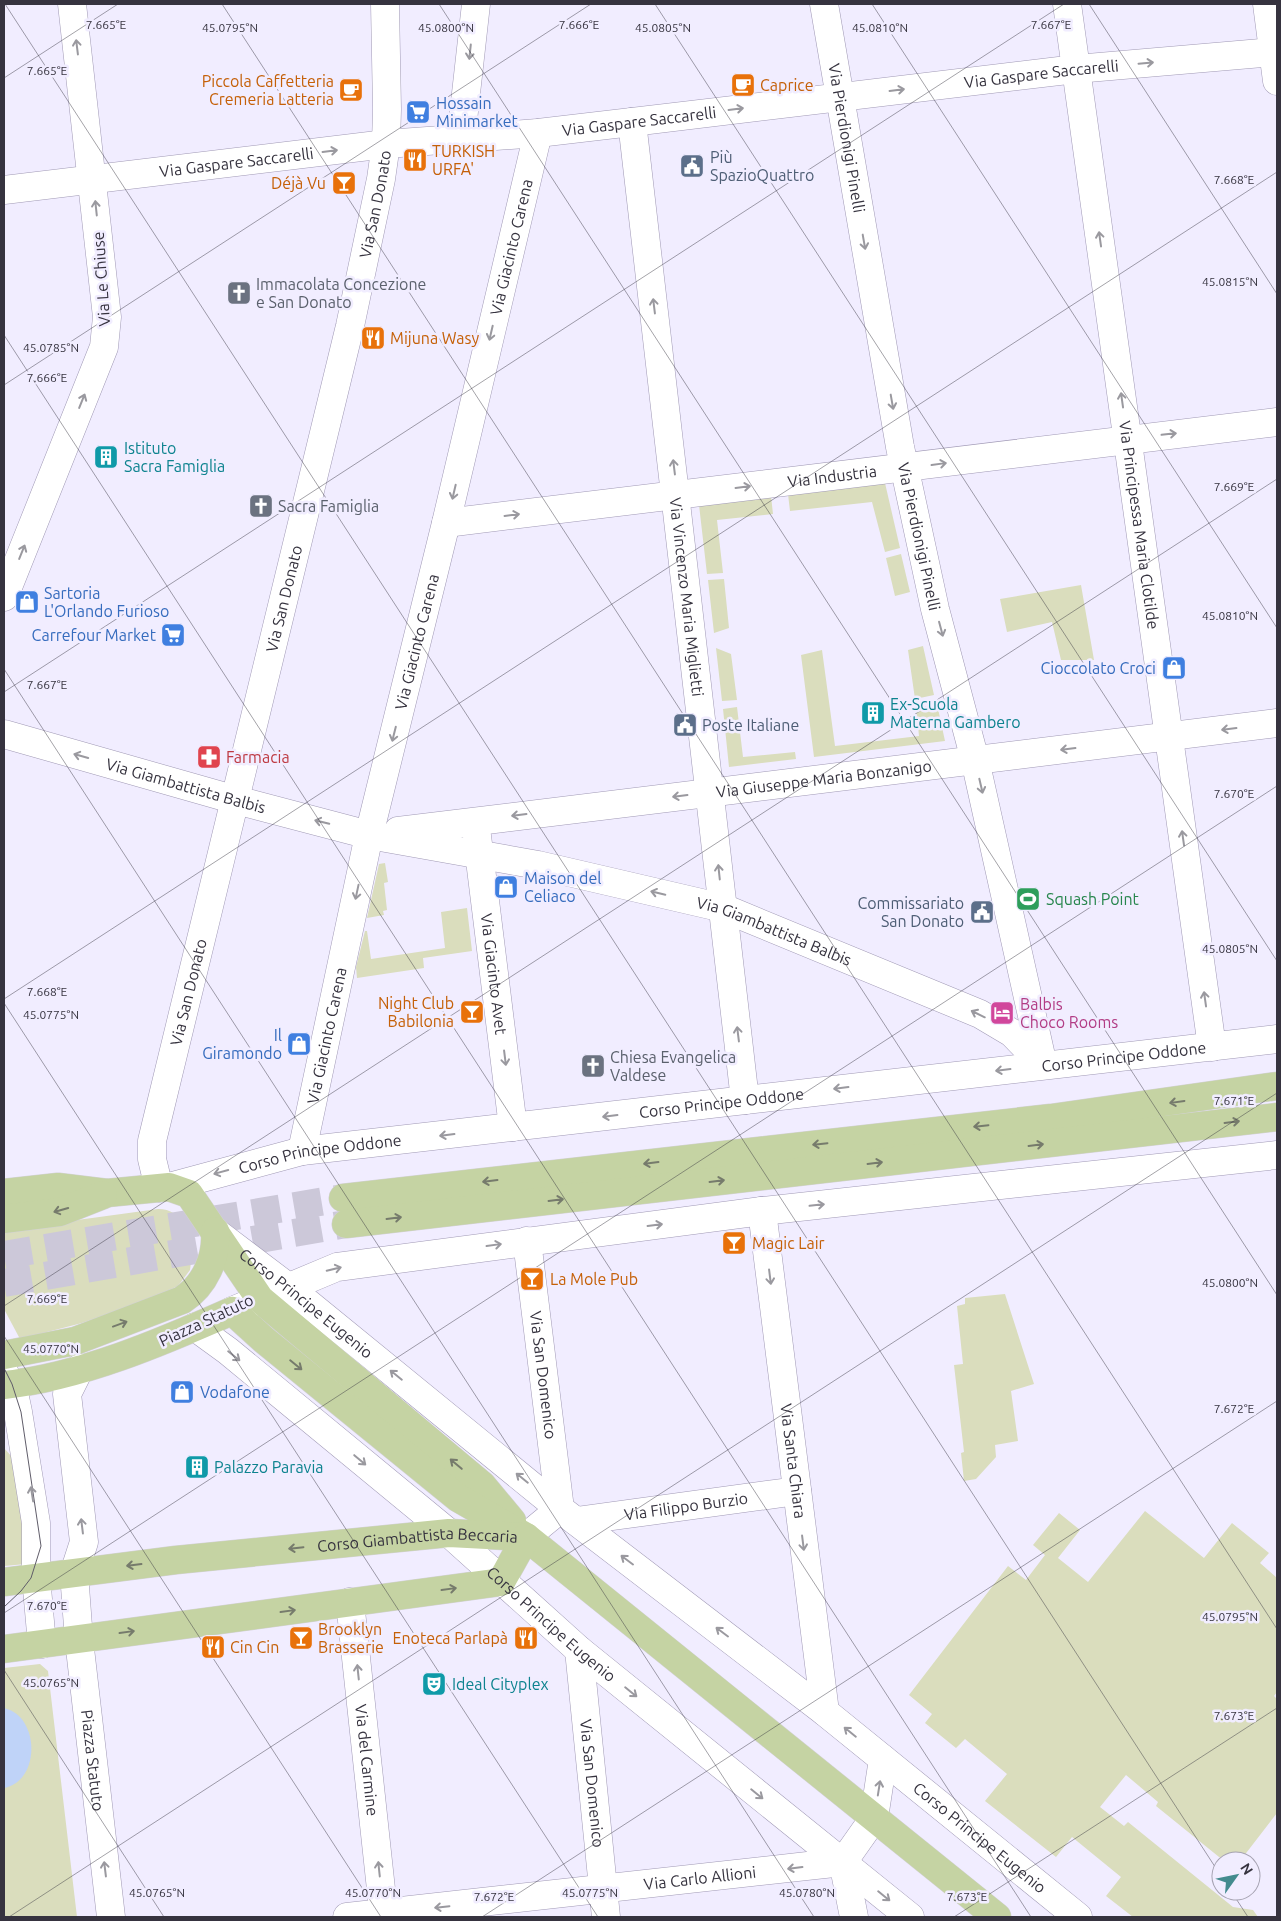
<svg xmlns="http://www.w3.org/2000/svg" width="1281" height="1921" font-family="Ubuntu,sans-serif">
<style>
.green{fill:#daddbd}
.water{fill:#bfd3f8}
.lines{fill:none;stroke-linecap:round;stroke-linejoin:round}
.major-tunnel{stroke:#ccc8d9;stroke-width:28;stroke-dasharray:28 14;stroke-linecap:butt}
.minor-casing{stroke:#a099b5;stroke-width:29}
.major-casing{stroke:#d3d2d5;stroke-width:29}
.minor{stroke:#fff;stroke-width:28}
.major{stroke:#c5d3a3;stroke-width:28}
.tram{stroke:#5f5c69;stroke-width:1}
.oneway{stroke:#9a999f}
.oneway2{stroke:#767b6c}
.ticks{fill:none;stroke:#36333f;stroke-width:1;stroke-opacity:0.45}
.labels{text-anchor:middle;stroke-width:5;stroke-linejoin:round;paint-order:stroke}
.street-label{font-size:16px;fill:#36333f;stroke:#f1edff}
.food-label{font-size:16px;fill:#c56008;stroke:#f1edff;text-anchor:start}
.shop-label{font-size:16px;fill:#366cbe;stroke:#f1edff;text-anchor:start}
.service-label{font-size:16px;fill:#4e5e75;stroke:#f1edff;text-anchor:start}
.worship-label{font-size:16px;fill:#5b616d;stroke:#f1edff;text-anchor:start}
.culture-label{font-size:16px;fill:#0d838f;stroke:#f1edff;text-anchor:start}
.health-label{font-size:16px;fill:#be3a42;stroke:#f1edff;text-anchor:start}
.leisure-label{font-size:16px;fill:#27864d;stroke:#f1edff;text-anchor:start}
.hotel-label{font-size:16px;fill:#b23c85;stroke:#f1edff;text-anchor:start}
.ticks-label{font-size:12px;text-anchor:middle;fill:#36333f;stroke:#f1edff;stroke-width:5;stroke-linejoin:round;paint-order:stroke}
</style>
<rect width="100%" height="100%" fill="#f1edff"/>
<path class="green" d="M885 483 900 548 885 552 872 502 790 511 788 494Z
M771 496 773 514 717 520 723 573 707 574 699 505Z
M901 554 910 592 895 596 886 558Z
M724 579 729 628 714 633 708 580Z
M1081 585 1094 660H1061L1052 622 1007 632 1000 599Z
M923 646 934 695 915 699 908 650Z
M716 648 731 654 737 700 722 701Z
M822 650 835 746 919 736 916 708 937 704 945 741 814 757 801 655Z
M737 707 743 757 795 752 796 759 729 767 723 709Z
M385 863 388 882 384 883 387 910 383 911 384 915 367 918 379 864Z
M467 908 472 951 423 958 424 968 357 978 356 967 365 931H367L371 959 445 948 441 912Z
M158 1209C189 1209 194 1246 190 1270L178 1286 150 1299 82 1323 20 1339 4 1309V1230Z
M1005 1294 1034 1384 1011 1391 1018 1441 995 1445 996 1457 976 1479 964 1481 961 1453 964 1452 954 1365 963 1364 957 1306 965 1304V1298Z
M4 1448 21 1467 26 1564 4 1566Z
M1145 1511 1204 1558 1232 1523 1269 1553 1260 1563 1277 1578V1692L1274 1696 1277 1699V1813L1240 1861H1224L1156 1806 1158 1802 1126 1775 1100 1807 1124 1826 1128 1822 1233 1907 1253 1910 1258 1917H1133L1106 1896 1121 1877 1072 1837 1056 1857 985 1801 1007 1774 965 1739 956 1748 925 1723 932 1714 909 1695 1008 1566 1026 1580 1045 1555 1033 1545 1059 1513 1080 1530 1058 1558 1088 1582Z
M40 1664 48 1671 77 1917H4V1668Z"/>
<path class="water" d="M4 1708C40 1716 41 1781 4 1788Z"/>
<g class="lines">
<path class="major-tunnel" d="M4 1255 343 1198
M4 1283 346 1224"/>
<defs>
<g id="minor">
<path id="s1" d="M824 4 900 447 935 609 975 760 1043 1065"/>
<path id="s2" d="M1067 4 1212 1047"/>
<path d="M1267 4 1277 81"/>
<path id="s3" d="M632 122 745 1100"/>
<path d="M461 138 476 4"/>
<path id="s4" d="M4 190 386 144 538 133 632 122 1076 69 1273 52"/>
<path id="s5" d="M446 523 1277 422"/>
<path d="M4 597 104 347 107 317 72 4"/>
<path id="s6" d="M4 734 236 800 369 835 538 865 723 908 980 1014 1012 1033 1043 1065"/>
<path id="s7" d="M398 831 1277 723"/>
<path id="s8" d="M477 836 513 1127"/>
<path id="s9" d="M302 1151 369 835 446 523 538 133"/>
<path id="s10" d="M169 1187 302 1151 1277 1039"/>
<path id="s11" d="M159 1188 152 1159V1141L350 326 381 179 386 144 387 109 385 4"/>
<path id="s12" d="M762 1211 825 1712"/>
<path id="s13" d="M218 1234 288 1287 560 1509 825 1712 1078 1917"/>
<path id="s14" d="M527 1241 560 1509"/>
<path d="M232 1311 337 1267 762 1211 1277 1155"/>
<path id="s15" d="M195 1327 228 1351 449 1533 579 1650 910 1917"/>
<path id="s16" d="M80 1368 67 1394 84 1542 74 1573 79 1640 111 1917"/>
<path d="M4 1372 14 1393 18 1412 36 1523V1577L42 1644"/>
<path id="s17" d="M576 1521 797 1491"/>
<path d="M526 1537 560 1509"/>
<path id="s18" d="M350 1602 384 1917"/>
<path id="s19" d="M579 1650 606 1917"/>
<path id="s20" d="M347 1917 843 1862"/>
<path d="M854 1917 843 1862 874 1818 883 1759"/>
</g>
<g id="major">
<path d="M4 1193 58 1187 107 1193 169 1187 189 1194 260 1299 482 1485 512 1521"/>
<path d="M343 1198 1051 1118 1277 1086"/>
<path d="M4 1219 60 1212 103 1195"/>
<path d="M346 1224 1277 1117"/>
<path d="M4 1355 75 1341 182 1300C205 1285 217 1258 215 1231"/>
<path d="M4 1385C80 1377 162 1342 232 1311L264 1340 458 1498 526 1537 997 1917"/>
<path id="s21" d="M4 1582 176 1560 449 1533 522 1537"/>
<path d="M4 1649 501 1582 526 1537"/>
</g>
</defs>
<use href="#minor" class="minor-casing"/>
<use href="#major" class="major-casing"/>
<use href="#minor" class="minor"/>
<use href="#major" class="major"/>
<path class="tram" d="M4 1368 12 1384 21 1412 41 1546 31 1578 21 1591 4 1607"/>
</g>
<defs><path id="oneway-shaft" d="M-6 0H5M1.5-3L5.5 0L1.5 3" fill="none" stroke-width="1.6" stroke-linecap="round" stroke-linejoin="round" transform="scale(1.25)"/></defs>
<g class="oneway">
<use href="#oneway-shaft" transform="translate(77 47) rotate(-97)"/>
<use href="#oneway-shaft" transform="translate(470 52) rotate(96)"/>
<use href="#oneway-shaft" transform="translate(1146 63) rotate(-5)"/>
<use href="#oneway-shaft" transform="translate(897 90) rotate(-7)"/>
<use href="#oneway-shaft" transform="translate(736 109) rotate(-7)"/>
<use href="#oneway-shaft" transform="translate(330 151) rotate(-7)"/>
<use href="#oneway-shaft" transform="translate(96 208) rotate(-96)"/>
<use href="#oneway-shaft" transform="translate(1100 239) rotate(-98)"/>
<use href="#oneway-shaft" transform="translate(864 242) rotate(80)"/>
<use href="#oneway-shaft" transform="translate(654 306) rotate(-97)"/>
<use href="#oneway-shaft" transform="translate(491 333) rotate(103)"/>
<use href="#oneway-shaft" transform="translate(1122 400) rotate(-98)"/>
<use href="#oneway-shaft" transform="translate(82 401) rotate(-68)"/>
<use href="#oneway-shaft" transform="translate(892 402) rotate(80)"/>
<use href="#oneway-shaft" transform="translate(1169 434) rotate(-6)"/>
<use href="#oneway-shaft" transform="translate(939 464) rotate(-8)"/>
<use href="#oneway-shaft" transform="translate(674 467) rotate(-97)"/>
<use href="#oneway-shaft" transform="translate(743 487) rotate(-7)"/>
<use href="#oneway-shaft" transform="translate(454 492) rotate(103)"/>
<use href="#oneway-shaft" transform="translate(512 515) rotate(-7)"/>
<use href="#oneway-shaft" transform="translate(22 552) rotate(-68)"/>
<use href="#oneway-shaft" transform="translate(941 629) rotate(75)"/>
<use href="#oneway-shaft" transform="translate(1229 729) rotate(173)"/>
<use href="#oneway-shaft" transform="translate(394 734) rotate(104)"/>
<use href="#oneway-shaft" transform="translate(1068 749) rotate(173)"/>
<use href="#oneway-shaft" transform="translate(81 756) rotate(-164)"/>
<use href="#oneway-shaft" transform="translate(981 786) rotate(77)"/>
<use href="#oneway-shaft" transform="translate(680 796) rotate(173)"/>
<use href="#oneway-shaft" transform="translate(519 815) rotate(173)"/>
<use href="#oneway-shaft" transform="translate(322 822) rotate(-166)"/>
<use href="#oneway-shaft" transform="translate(1183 838) rotate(-98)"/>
<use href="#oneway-shaft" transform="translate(719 872) rotate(-96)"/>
<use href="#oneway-shaft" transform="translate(357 892) rotate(102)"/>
<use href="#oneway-shaft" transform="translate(658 893) rotate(-167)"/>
<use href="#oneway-shaft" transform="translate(1205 999) rotate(-98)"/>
<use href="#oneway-shaft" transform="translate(978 1014) rotate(-154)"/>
<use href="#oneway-shaft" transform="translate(738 1034) rotate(-97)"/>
<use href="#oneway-shaft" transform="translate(505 1058) rotate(83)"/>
<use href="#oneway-shaft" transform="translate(1003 1070) rotate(173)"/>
<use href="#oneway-shaft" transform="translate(841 1088) rotate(173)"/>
<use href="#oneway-shaft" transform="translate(610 1116) rotate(173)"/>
<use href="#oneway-shaft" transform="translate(447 1135) rotate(173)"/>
<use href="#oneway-shaft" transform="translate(221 1172) rotate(165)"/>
<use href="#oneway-shaft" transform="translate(817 1205) rotate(-6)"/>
<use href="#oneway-shaft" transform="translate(655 1225) rotate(-7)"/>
<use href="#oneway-shaft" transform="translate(494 1245) rotate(-8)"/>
<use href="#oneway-shaft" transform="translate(334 1269) rotate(-14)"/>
<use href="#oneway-shaft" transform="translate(770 1277) rotate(83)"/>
<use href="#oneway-shaft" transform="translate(234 1356) rotate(39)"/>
<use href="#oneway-shaft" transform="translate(396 1375) rotate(-141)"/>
<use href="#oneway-shaft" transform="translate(360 1460) rotate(40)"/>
<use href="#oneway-shaft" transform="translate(522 1478) rotate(-141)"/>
<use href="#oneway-shaft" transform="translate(32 1494) rotate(-99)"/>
<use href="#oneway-shaft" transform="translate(82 1526) rotate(-97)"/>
<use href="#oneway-shaft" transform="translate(803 1543) rotate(83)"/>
<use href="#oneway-shaft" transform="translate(627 1560) rotate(-143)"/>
<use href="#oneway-shaft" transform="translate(722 1632) rotate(-143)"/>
<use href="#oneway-shaft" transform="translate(358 1672) rotate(-96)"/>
<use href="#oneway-shaft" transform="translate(631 1692) rotate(39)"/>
<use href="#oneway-shaft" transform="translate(850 1732) rotate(-141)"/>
<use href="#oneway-shaft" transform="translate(879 1788) rotate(-81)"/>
<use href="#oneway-shaft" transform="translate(757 1794) rotate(39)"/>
<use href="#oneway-shaft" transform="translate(795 1868) rotate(173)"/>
<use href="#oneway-shaft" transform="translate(105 1869) rotate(-97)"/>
<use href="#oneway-shaft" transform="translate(379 1869) rotate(-96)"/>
<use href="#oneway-shaft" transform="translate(884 1896) rotate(39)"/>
<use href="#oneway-shaft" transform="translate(442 1907) rotate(174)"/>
</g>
<g class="oneway2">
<use href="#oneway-shaft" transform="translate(1177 1102) rotate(172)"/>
<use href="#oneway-shaft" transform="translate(1232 1122) rotate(-7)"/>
<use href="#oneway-shaft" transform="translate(981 1126) rotate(174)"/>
<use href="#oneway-shaft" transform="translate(820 1144) rotate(174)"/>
<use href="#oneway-shaft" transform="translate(1036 1145) rotate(-7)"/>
<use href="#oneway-shaft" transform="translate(651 1163) rotate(173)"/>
<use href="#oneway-shaft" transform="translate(875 1163) rotate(-7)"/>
<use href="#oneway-shaft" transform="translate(490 1181) rotate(173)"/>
<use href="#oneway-shaft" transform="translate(717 1181) rotate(-7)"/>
<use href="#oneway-shaft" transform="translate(556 1200) rotate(-7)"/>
<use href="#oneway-shaft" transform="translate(61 1210) rotate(164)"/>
<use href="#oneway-shaft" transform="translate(394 1218) rotate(-7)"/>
<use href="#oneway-shaft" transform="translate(120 1324) rotate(-20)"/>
<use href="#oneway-shaft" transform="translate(296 1365) rotate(39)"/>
<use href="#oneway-shaft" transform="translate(456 1464) rotate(-140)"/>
<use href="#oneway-shaft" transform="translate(296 1548) rotate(174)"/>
<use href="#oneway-shaft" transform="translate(134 1565) rotate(173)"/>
<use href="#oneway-shaft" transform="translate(449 1589) rotate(-8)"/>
<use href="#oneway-shaft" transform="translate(288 1611) rotate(-8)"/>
<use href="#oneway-shaft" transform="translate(127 1632) rotate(-8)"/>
</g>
<path class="ticks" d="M5 4 1221 1876M222 4 1277 1629M439 4 1277 1295M655 4 1277 961M872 4 1277 628M1089 4 1277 294M4 78 118 4M4 335 1031 1917M4 385 591 4M4 669 814 1917M4 692 1064 4M4 999 1277 172M4 1003 598 1917M4 1306 1277 479M4 1336 381 1917M4 1613 1277 786M4 1670 164 1917M1231 1891 1248 1917M9 1917 1277 1093M482 1917 1277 1401M954 1917 1277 1708"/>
<defs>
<symbol id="cafe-square" viewBox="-11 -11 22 22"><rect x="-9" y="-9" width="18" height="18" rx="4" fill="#e8710a" stroke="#f1edff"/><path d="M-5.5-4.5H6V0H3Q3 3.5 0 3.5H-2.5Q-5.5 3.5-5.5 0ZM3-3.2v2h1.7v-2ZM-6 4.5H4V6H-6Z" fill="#fff"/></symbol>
<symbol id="supermarket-square" viewBox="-11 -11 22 22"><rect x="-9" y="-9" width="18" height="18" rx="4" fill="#3f7fe0" stroke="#f1edff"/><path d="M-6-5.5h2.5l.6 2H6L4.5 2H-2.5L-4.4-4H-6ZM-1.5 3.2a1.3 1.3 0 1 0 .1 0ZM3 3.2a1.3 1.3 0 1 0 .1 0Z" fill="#fff"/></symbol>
<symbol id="restaurant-square" viewBox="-11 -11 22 22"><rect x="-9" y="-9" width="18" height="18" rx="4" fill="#e8710a" stroke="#f1edff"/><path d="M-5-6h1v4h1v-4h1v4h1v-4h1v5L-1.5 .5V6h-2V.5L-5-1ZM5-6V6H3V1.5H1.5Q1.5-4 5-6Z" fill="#fff"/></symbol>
<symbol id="civic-square" viewBox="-11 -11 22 22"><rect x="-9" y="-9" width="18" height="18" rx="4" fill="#5c6f8a" stroke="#f1edff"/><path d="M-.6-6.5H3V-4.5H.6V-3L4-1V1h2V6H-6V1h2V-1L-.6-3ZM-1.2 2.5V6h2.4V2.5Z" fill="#fff"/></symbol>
<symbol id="bar-square" viewBox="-11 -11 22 22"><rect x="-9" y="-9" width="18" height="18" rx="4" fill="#e8710a" stroke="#f1edff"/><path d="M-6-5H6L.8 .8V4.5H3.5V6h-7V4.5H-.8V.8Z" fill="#fff"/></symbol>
<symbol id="church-square" viewBox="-11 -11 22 22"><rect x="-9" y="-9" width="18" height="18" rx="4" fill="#6b7280" stroke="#f1edff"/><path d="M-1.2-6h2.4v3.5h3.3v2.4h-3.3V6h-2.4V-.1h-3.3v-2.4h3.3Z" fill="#fff"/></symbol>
<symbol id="building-square" viewBox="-11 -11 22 22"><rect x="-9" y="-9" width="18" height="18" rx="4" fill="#0f9aa8" stroke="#f1edff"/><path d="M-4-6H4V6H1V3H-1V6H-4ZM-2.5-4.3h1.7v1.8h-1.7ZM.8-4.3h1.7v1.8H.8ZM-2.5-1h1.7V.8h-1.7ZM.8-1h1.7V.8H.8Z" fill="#fff"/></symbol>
<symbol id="shop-square" viewBox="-11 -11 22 22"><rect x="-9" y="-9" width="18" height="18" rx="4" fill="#3f7fe0" stroke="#f1edff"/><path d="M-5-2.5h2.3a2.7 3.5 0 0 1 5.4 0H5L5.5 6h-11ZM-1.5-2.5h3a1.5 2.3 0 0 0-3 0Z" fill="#fff"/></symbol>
<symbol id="pharmacy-square" viewBox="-11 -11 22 22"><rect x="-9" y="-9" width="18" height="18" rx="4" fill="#e0444e" stroke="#f1edff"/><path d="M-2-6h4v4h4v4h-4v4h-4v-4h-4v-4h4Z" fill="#fff"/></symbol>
<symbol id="stadium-square" viewBox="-11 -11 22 22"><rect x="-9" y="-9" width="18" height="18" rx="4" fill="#2e9e5b" stroke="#f1edff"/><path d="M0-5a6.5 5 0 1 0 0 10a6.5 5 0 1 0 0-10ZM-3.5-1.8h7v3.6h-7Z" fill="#fff"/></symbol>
<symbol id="hotel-square" viewBox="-11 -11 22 22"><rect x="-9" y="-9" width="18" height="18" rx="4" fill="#d1479c" stroke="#f1edff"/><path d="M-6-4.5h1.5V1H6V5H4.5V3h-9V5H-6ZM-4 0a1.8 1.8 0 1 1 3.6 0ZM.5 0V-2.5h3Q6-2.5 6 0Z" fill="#fff"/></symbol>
<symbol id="theatre-square" viewBox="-11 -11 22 22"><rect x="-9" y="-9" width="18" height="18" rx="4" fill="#0f9aa8" stroke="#f1edff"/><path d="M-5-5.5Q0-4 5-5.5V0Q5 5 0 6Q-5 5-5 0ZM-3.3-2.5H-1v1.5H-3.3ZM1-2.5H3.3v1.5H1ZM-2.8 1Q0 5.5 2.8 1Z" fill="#fff"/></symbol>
</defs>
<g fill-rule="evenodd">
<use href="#cafe-square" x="729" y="71" width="28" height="28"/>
<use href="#cafe-square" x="337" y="76" width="28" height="28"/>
<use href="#supermarket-square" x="404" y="98" width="28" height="28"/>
<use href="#restaurant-square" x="401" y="146" width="28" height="28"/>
<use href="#civic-square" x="678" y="152" width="28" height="28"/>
<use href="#bar-square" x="330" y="169" width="28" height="28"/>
<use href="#church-square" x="225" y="279" width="28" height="28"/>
<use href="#restaurant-square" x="359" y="324" width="28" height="28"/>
<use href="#building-square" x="92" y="443" width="28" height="28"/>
<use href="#church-square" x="247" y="492" width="28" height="28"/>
<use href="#shop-square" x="13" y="588" width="28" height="28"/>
<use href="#supermarket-square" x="159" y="621" width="28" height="28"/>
<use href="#shop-square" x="1160" y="654" width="28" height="28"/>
<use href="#building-square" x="859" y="699" width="28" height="28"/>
<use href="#civic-square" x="671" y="711" width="28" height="28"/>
<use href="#pharmacy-square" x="195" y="743" width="28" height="28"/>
<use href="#shop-square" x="492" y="873" width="28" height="28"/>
<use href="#stadium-square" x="1014" y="885" width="28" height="28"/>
<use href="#civic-square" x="968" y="898" width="28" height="28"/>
<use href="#bar-square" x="458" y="998" width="28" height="28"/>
<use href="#hotel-square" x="988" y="999" width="28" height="28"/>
<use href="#shop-square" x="285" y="1030" width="28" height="28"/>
<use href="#church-square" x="579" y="1052" width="28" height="28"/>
<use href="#bar-square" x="720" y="1229" width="28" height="28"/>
<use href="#bar-square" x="518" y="1265" width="28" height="28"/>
<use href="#shop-square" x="168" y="1378" width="28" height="28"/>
<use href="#building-square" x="183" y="1453" width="28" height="28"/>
<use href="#bar-square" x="287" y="1624" width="28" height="28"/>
<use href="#restaurant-square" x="512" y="1624" width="28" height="28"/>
<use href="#restaurant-square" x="199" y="1633" width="28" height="28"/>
<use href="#theatre-square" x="420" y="1670" width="28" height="28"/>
</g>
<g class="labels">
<g class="street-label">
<text dy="6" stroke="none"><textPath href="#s4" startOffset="1044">Via Gaspare Saccarelli</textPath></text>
<text dy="6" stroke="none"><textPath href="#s4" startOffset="639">Via Gaspare Saccarelli</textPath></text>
<text dy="6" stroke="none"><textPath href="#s1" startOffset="136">Via Pierdionigi Pinelli</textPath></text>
<text dy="6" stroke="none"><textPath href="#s4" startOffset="234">Via Gaspare Saccarelli</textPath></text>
<text dy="6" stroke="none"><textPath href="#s11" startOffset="1011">Via San Donato</textPath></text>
<text dy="6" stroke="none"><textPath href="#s9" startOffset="928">Via Giacinto Carena</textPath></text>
<text transform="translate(101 279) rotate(-94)" y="6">Via Le Chiuse</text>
<text dy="6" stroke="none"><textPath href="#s5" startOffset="389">Via Industria</textPath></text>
<text dy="6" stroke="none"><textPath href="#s2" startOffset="526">Via Principessa Maria Clotilde</textPath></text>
<text dy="6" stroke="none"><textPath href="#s1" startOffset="541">Via Pierdionigi Pinelli</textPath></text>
<text dy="6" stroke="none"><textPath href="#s3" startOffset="478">Via Vincenzo Maria Miglietti</textPath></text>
<text dy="6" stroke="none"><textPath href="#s11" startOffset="606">Via San Donato</textPath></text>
<text dy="6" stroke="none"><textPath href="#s9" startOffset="522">Via Giacinto Carena</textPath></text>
<text dy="6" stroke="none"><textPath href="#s7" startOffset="429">Via Giuseppe Maria Bonzanigo</textPath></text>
<text dy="6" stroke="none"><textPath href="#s6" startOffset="189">Via Giambattista Balbis</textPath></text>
<text dy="6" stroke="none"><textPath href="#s6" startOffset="796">Via Giambattista Balbis</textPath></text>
<text dy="6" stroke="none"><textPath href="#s8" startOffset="139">Via Giacinto Avet</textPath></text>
<text dy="6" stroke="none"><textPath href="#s11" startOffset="201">Via San Donato</textPath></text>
<text dy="6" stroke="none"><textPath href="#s9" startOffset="118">Via Giacinto Carena</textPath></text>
<text dy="6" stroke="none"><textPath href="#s10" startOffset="965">Corso Principe Oddone</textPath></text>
<text dy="6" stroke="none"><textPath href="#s10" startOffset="560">Corso Principe Oddone</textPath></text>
<text dy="6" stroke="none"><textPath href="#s10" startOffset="155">Corso Principe Oddone</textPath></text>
<text dy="6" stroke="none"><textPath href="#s13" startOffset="112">Corso Principe Eugenio</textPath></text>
<text transform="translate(206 1320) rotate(-25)" y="6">Piazza Statuto</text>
<text dy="6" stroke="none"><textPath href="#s14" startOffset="135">Via San Domenico</textPath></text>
<text dy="6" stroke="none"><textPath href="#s12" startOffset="252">Via Santa Chiara</textPath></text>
<text dy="6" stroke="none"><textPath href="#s17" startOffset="111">Via Filippo Burzio</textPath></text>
<text dy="6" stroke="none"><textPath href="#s21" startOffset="416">Corso Giambattista Beccaria</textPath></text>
<text dy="6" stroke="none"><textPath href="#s15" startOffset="464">Corso Principe Eugenio</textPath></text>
<text dy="6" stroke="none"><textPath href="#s16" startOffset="399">Piazza Statuto</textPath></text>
<text dy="6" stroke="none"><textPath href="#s18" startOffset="159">Via del Carmine</textPath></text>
<text dy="6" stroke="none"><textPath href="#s19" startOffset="134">Via San Domenico</textPath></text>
<text dy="6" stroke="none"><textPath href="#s13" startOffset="972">Corso Principe Eugenio</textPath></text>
<text dy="6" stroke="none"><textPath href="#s20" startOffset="355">Via Carlo Allioni</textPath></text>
</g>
<g class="food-label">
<text x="334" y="87" text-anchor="end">Piccola Caffetteria<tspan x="334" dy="18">Cremeria Latteria</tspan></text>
<text x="760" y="91">Caprice</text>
<text x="432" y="157">TURKISH<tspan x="432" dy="18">URFA'</tspan></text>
<text x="326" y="189" text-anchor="end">Déjà Vu</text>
<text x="390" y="344">Mijuna Wasy</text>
<text x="454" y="1009" text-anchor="end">Night Club<tspan x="454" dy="18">Babilonia</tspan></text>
<text x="752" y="1249">Magic Lair</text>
<text x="550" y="1285">La Mole Pub</text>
<text x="318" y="1635">Brooklyn<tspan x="318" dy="18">Brasserie</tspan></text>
<text x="508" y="1644" text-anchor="end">Enoteca Parlapà</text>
<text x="230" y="1653">Cin Cin</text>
</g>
<g class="shop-label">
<text x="436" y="109">Hossain<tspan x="436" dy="18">Minimarket</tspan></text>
<text x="44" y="599">Sartoria<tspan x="44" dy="18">L'Orlando Furioso</tspan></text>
<text x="156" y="641" text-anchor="end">Carrefour Market</text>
<text x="1156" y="674" text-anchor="end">Cioccolato Croci</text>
<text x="524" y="884">Maison del<tspan x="524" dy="18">Celiaco</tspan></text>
<text x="282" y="1041" text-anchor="end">Il<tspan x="282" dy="18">Giramondo</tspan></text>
<text x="200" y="1398">Vodafone</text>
</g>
<g class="service-label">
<text x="710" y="163">Più<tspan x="710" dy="18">SpazioQuattro</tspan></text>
<text x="702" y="731">Poste Italiane</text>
<text x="964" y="909" text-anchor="end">Commissariato<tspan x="964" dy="18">San Donato</tspan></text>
</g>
<g class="worship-label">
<text x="256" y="290">Immacolata Concezione<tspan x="256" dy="18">e San Donato</tspan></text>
<text x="278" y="512">Sacra Famiglia</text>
<text x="610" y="1063">Chiesa Evangelica<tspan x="610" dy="18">Valdese</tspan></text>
</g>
<g class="culture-label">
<text x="124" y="454">Istituto<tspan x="124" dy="18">Sacra Famiglia</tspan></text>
<text x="890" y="710">Ex-Scuola<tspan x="890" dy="18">Materna Gambero</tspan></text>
<text x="214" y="1473">Palazzo Paravia</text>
<text x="452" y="1690">Ideal Cityplex</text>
</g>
<g class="health-label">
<text x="226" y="763">Farmacia</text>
</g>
<g class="leisure-label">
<text x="1046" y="905">Squash Point</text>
</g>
<g class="hotel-label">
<text x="1020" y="1010">Balbis<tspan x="1020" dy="18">Choco Rooms</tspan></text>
</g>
</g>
<g class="ticks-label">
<text x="106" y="29">7.665°E</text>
<text x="579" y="29">7.666°E</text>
<text x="1051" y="29">7.667°E</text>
<text x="230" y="32">45.0795°N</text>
<text x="446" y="32">45.0800°N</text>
<text x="663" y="32">45.0805°N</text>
<text x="880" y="32">45.0810°N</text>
<text x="47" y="75">7.665°E</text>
<text x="1234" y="184">7.668°E</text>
<text x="1230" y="286">45.0815°N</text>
<text x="51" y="352">45.0785°N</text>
<text x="47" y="382">7.666°E</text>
<text x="1234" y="491">7.669°E</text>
<text x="1230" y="620">45.0810°N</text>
<text x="47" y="689">7.667°E</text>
<text x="1234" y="798">7.670°E</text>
<text x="1230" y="953">45.0805°N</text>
<text x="47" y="996">7.668°E</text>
<text x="51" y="1019">45.0775°N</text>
<text x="1234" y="1105">7.671°E</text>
<text x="1230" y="1287">45.0800°N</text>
<text x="47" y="1303">7.669°E</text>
<text x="51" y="1353">45.0770°N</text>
<text x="1234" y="1413">7.672°E</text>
<text x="47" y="1610">7.670°E</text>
<text x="1230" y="1621">45.0795°N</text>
<text x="51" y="1687">45.0765°N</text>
<text x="1234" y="1720">7.673°E</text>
<text x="157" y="1897">45.0765°N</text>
<text x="373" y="1897">45.0770°N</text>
<text x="590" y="1897">45.0775°N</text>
<text x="807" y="1897">45.0780°N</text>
<text x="494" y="1901">7.672°E</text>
<text x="967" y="1901">7.673°E</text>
</g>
<rect width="1281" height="1921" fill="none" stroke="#36333f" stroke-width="10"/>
<g transform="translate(1236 1876) rotate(57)"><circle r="24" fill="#f1edff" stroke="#a6a3b2"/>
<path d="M0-4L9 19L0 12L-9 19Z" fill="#438b8e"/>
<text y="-8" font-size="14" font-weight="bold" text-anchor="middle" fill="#36333f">N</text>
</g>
</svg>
